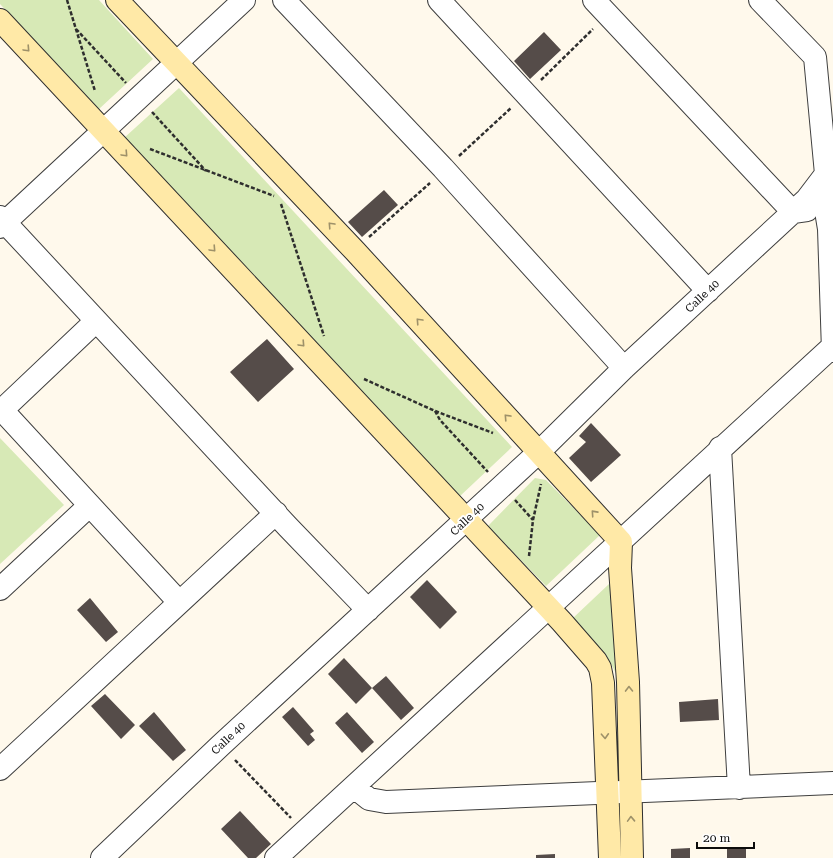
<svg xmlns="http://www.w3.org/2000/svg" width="833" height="858" font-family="'Roboto Serif',serif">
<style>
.green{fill:#d7e9b6}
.building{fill:#554c49}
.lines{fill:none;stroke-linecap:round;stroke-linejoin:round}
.street-casing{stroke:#3f3f3f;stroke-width:24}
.secondary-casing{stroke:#2e2e2e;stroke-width:24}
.path{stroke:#2e2e2e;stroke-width:2.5;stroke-dasharray:4 2;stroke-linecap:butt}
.street{stroke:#fff;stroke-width:22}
.secondary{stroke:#ffe9a7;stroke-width:22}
.oneway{stroke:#9e9169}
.labels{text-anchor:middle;stroke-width:4;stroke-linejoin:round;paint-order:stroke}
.street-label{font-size:11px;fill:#0c0c0c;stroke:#fff}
</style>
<rect width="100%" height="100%" fill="#fff9ec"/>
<path class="green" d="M0 0H99L153 59 99 109 0 4Z
M179 88 512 447 458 498 124 138Z
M0 438 64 505 0 564Z
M535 478 546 480 600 535 546 586 488 526Z
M609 584 612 587 617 675 606 655 573 618Z"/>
<path class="building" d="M544 32 561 50 530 79 514 61Z
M384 190 398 205 362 237 348 222Z
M267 339 294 369 258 402 230 372Z
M591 423 621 455 591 482 569 458 586 442 579 436Z
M427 580 457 612 440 629 410 597Z
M90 598 118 632 106 642 77 610Z
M344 658 372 688 356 704 328 674Z
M386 676 414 708 401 720 372 688Z
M105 694 135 725 121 739 91 706Z
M718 699 719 720 680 722 679 702Z
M293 707 314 731 310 734 315 740 308 746 282 717Z
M154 712 186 750 173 761 139 726Z
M347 712 374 742 362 753 335 723Z
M240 811 271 844 256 858H248L221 829Z
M746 847V858H727V848Z
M690 848V858H671V849Z
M555 854V858H536V855Z"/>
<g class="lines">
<defs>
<path id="street" d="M284 0 443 168 624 368
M439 0 708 291
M594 0 793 212 807 210
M760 0 815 57 826 174 827 217 829 229 833 351
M0 217 288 527 368 610
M0 227 244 0
M2 410 179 602
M0 412 96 321
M720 448 739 788
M0 589 89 506
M0 769 276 513
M354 787 369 799 386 802 833 783
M102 858 221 745 539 452 624 368 807 199 826 174
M276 858 833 346"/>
<path id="secondary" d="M117 0 355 251 621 542 620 568 628 682 632 858
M0 20 562 622 596 661 600 668 603 683 610 858"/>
</defs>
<use href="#street" class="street-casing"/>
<use href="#secondary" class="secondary-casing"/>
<path class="path" d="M67 0 95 91
M76 29 126 83
M541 80 593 29
M152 112 206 171
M150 149 274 196
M459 156 511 108
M281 204 324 336
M369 237 430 183
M364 379 435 411 493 433
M435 411 440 420 488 472
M515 500 533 520
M529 556 533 520 541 484
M235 760 291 818"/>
<use href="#street" class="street"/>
<use href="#secondary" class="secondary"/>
</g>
<defs><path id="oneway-chevron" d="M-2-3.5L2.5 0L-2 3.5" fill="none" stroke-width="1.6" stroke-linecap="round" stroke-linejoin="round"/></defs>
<g class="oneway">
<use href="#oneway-chevron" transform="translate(27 49) rotate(47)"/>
<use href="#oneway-chevron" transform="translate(125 154) rotate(47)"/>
<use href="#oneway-chevron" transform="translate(331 225) rotate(-133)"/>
<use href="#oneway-chevron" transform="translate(213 249) rotate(47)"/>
<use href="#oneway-chevron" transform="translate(419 321) rotate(-133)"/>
<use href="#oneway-chevron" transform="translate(302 344) rotate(47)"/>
<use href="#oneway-chevron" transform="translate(507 417) rotate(-133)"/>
<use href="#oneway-chevron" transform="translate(594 513) rotate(-132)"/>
<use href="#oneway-chevron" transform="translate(629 689) rotate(-91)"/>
<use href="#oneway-chevron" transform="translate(605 736) rotate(87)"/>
<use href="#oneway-chevron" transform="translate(631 819) rotate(-92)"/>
</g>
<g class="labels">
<g class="street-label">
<text transform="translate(702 296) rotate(-43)" y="4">Calle 40</text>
<text transform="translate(467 519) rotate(-43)" y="4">Calle 40</text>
<text transform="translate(228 738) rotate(-43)" y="4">Calle 40</text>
</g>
</g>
<path d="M697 842v6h57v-6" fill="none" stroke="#0c0c0c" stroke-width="2"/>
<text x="703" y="842" font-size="12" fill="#0c0c0c" stroke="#ffffff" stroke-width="3" paint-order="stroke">20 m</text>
</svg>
